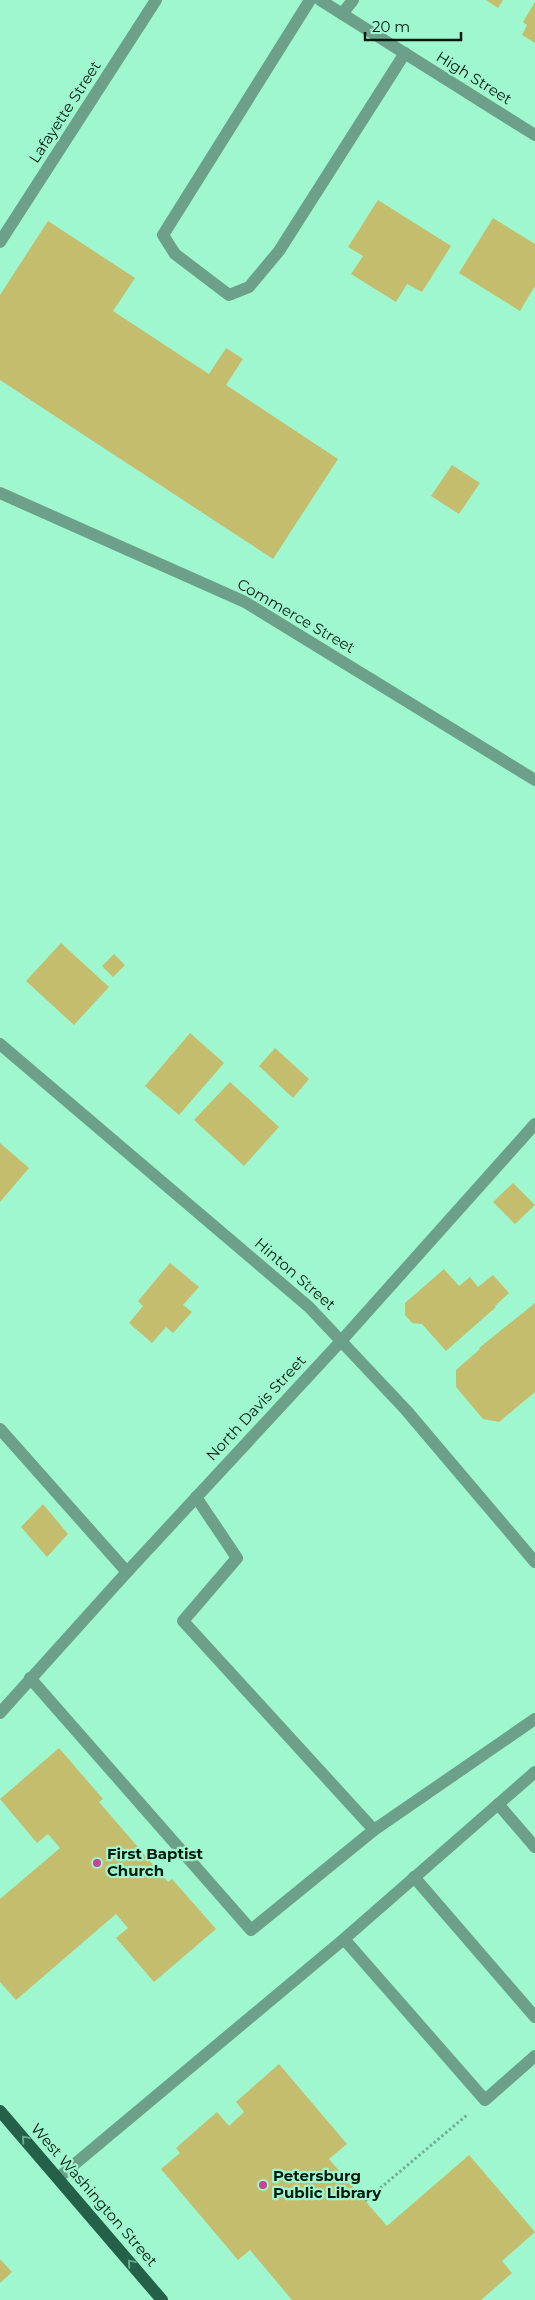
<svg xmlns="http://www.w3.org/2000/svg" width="535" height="2300" font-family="Montserrat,sans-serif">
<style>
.building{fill:#c4bd6e}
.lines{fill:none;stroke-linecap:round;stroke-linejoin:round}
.path{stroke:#6db193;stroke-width:3;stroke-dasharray:2.5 2.5;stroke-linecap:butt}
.lane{stroke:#6da088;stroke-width:12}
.street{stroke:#6da088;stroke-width:12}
.primary{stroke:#256048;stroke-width:12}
.oneway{stroke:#62ac8c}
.poi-dot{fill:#c24697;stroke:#9ff7cf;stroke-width:2}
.labels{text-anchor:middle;stroke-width:4.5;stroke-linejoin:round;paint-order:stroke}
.street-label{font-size:15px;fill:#00190f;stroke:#9ff7cf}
.poi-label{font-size:15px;font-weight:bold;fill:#00190f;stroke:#9ff7cf;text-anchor:start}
</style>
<rect width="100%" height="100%" fill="#9ff7cf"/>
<path class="building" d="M486 0H503L498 8Z
M535 2V43L522 35 527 25 523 22Z
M378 200 451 246 422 292 407 284 396 302 351 274 363 256 348 247Z
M493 218 535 244V286L520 311 459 273Z
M48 221 135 278 113 311 209 374 226 348 243 359 226 385 338 459 273 559 0 380V295Z
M452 465 480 483 459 514 431 496Z
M61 943 109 987 74 1025 26 981Z
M114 954 125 965 113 977 102 966Z
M190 1033 224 1063 179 1115 145 1086Z
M275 1048 309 1079 293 1098 259 1066Z
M230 1082 279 1127 244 1166 194 1120Z
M0 1143 29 1168 0 1202Z
M513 1183 535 1205 515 1224 493 1202Z
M170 1263 199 1287 183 1305 192 1312 173 1333 166 1327 152 1343 129 1323 143 1306 138 1301Z
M444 1269 459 1286 470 1277 478 1287 493 1275 509 1293 495 1306 496 1307 446 1351 422 1324 412 1323 405 1315V1303Z
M535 1303V1392L499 1422 483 1419 456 1387V1370L480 1349 479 1348Z
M43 1504 68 1534 47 1557 21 1527Z
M59 1748 103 1799 99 1802 168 1882 172 1879 216 1929 154 1982 116 1938 128 1928 116 1914 16 2000 0 1982V1899L60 1848 48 1834 37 1843 0 1799Z
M279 2064 347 2144 329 2159 387 2226 469 2155 535 2232 502 2261 512 2273 481 2300H292L250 2250 238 2260 161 2169 180 2153 176 2148 217 2112 229 2126 244 2112 236 2102Z
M0 2259 12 2272 0 2283Z"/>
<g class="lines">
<path class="path" d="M365 2201 467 2115"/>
<path class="lane" d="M310 0 163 235 175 254 229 295 249 287 279 251 405 53
M0 1429 127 1572
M196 1497 237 1558 183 1621 374 1830
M30 1678 251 1930 374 1830 535 1719
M535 1772 344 1939 485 2100 535 2056
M498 1804 535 1847
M414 1877 535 2017
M58 2178 344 1939"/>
<path class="street" d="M320 0 535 135
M342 14 353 0
M0 242 156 0
M0 493 245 602 535 780
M0 1044 309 1307 406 1410 535 1562
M0 1713 127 1572 342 1340 535 1124"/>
<path class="primary" d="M0 2111 162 2300"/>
</g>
<defs><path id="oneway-chevron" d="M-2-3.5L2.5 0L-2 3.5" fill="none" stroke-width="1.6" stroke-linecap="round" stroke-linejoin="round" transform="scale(1.25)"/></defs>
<g class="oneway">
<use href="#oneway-chevron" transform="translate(25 2139) rotate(-131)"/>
<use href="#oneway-chevron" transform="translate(131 2263) rotate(-130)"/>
</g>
<g class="poi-dot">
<circle cx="97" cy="1863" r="5"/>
<circle cx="263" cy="2185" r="5"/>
</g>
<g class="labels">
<g class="street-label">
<text transform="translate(474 78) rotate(32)" y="5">High Street</text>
<text transform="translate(65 112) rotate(-57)" y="5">Lafayette Street</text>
<text transform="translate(296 616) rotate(30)" y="5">Commerce Street</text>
<text transform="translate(295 1274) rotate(41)" y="5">Hinton Street</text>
<text transform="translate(256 1408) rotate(-47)" y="5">North Davis Street</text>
<text transform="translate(94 2195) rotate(49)" y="5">West Washington Street</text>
</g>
<g class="poi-label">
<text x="107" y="1859">First Baptist<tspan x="107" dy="17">Church</tspan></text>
<text x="273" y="2181">Petersburg<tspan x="273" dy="17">Public Library</tspan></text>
</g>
</g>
<path d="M365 32v8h96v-8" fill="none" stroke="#00190f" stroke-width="2.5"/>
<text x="372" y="32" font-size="15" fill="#00190f" stroke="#9ff7cf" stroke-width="4" paint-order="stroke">20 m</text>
</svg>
